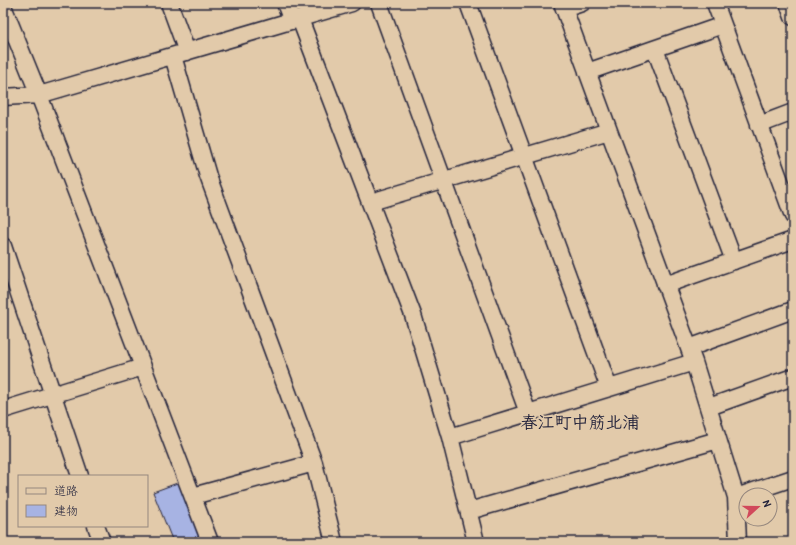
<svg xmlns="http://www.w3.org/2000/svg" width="796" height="545" font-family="'Patrick Hand','Klee One',sans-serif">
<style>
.building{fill:#a7b3e3;stroke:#22223b}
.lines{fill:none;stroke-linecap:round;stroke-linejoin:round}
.street-casing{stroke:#22223b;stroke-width:19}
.street{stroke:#e2caaa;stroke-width:16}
.labels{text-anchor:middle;stroke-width:3.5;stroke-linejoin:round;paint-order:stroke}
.quarter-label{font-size:17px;font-weight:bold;fill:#22223b;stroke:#e2caaa}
</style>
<rect width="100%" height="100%" fill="#e2caaa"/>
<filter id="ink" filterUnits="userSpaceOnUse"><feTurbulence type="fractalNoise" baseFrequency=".025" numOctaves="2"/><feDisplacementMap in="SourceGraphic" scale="8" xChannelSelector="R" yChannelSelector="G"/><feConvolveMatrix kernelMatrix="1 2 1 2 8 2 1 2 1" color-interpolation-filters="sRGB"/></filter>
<g filter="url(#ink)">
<path class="building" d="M180 482 203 542H173L153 492Z"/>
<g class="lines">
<defs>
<path id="street" d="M169 3 187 52
M285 3 292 21
M379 3 528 413
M468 3 609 388
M562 3 694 362 736 497 738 542
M715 3 793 216
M788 3 793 17
M3 6 39 95 210 542
M564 9 582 3
M300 19 413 315 450 437 476 542
M655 49 734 261
M173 56 208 176 314 463 334 542
M587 72 723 25
M3 97 39 95 352 3
M759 125 793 112
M371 202 609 131
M3 246 80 476
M665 285 793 240
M689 348 793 310
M709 407 793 377
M3 410 143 367
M450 437 694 362
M193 496 314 463
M736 497 793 478
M469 511 718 440
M96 526 102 542"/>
</defs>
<use href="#street" class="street-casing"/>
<use href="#street" class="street"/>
</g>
</g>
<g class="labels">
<g class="quarter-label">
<text x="580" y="428">春江町中筋北浦</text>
</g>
</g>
<rect width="796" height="545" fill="none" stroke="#e2caaa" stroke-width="16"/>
<rect x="8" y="8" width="780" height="529" fill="none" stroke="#22223b" stroke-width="1.5" filter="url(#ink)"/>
<rect x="18" y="475" width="130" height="52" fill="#e2caaa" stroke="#95877e"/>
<rect x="26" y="488" width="20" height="6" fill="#e2caaa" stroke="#95877e"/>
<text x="54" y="495" font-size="12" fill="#22223b">道路</text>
<rect x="26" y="505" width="20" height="12" fill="#a7b3e3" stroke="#95877e"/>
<text x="54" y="515" font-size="12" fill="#22223b">建物</text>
<g transform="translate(758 507) rotate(69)"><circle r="19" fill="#e2caaa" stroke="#95877e"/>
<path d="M0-3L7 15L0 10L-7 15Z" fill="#d1495b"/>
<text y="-6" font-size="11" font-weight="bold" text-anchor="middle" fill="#22223b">N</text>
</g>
</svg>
